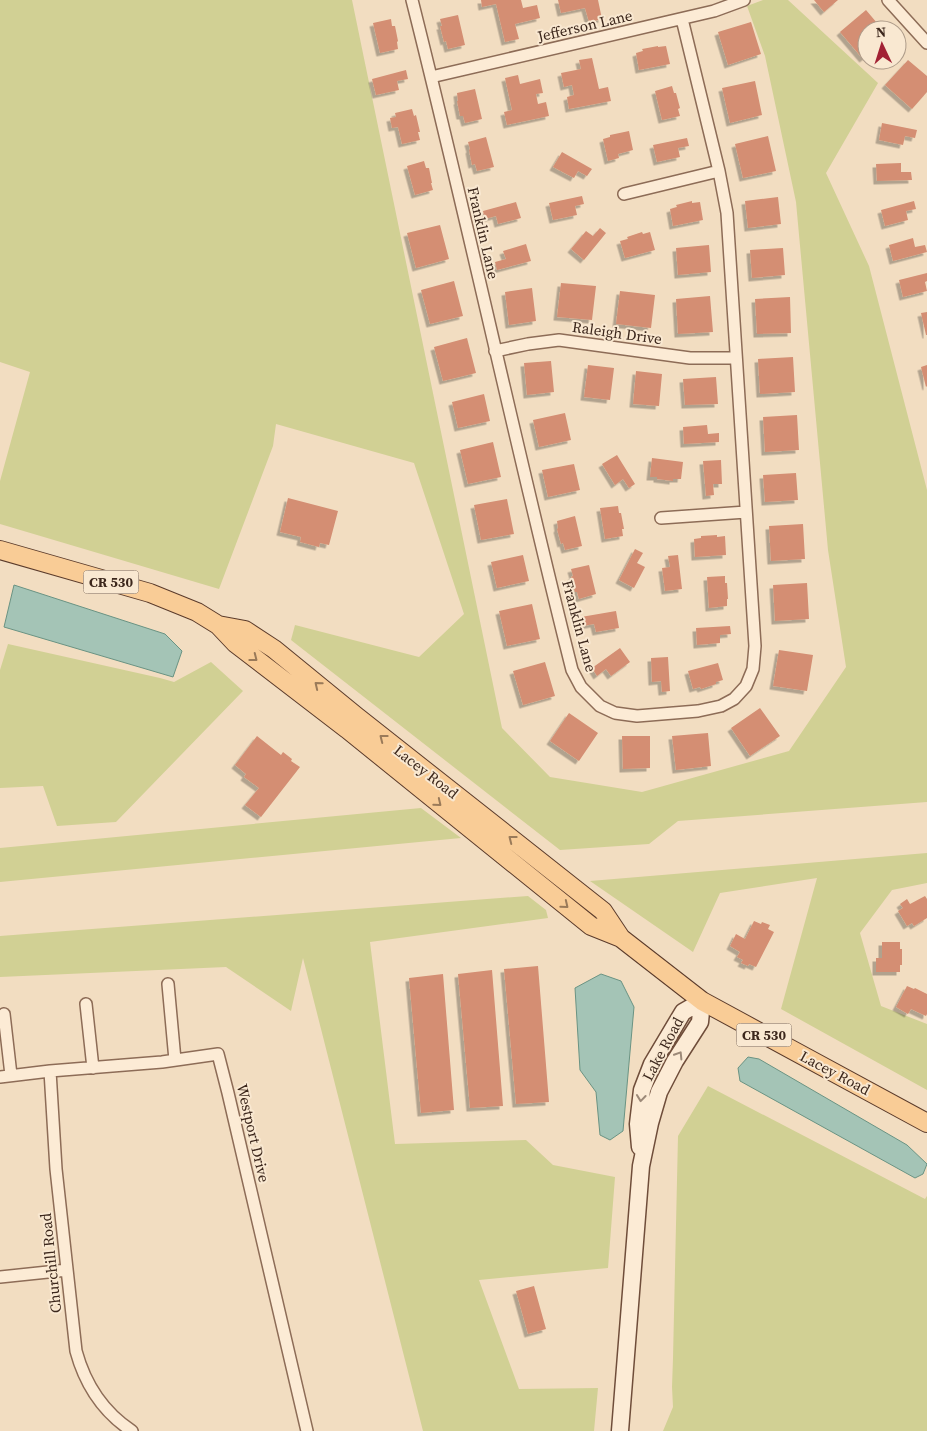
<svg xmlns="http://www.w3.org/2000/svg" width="927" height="1431" font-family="'Source Serif 4',serif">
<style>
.green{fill:#d1d094}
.water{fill:#a4c4b6;stroke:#6a9383}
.building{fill:#d48e73;filter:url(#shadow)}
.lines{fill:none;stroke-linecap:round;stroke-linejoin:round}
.street-casing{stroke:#8d6c57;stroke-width:14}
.secondary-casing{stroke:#6f4d3a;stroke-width:19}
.primary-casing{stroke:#5b3b2b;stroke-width:20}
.street{stroke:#fcebd5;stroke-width:11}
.secondary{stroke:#fcebd5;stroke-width:16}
.primary{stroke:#f9cc96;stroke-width:18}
.oneway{stroke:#9a7a59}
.oneway2{stroke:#9c8978}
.labels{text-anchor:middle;stroke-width:4;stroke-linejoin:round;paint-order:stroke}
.shield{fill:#f9e8d1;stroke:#756152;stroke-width:1}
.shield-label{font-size:14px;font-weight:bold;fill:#3c271c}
.street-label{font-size:15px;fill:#3c271c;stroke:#f9e8d1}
</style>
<defs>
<filter id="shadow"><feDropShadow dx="-3.5" dy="3.5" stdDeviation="0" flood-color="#0004"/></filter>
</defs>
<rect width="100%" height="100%" fill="#f2ddc1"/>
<path class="green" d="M0 0H352L502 728 550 777 642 792 789 751 846 667 828 550 796 202 765 56 747 6 763 0H788L878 83 826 173 869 266 927 490V802L678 821 649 844 560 850 291 640 295 625 419 657 464 614 414 463 276 424 273 446 219 589 0 524V481L30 372 0 362Z
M8 644 160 678 174 682 211 662 243 691 116 822 57 826 43 786 0 788V670Z
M421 808 461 838 0 882V848Z
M927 853V883L892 890 860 933 881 1006 927 1024V1090L781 1009 817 878 720 893 693 952 590 881Z
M528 896 546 910 548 918 370 942 395 1144 526 1140 553 1165 615 1177 608 1268 479 1280 519 1389 598 1388 594 1431H423L303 958 291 1011 226 967 0 977V936Z
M708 1086 925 1199 927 1196V1431H663L673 1407 672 1387 673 1358 678 1136Z"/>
<path class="water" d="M14 585 165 634 182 651 173 677 4 627Z
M601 974 621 981 634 1007 623 1131 610 1140 600 1135 596 1092 580 1070 575 988Z
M748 1057 759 1059 907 1145 927 1164 923 1174 915 1178 740 1081 738 1068Z"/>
<path class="building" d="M481 0H521L523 8 537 5 540 18 515 24 519 39 505 42 496 4 482 7Z
M558 0H598L602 19 589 22 585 8 561 13Z
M814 0H838L824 12Z
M866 10 883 30H867V56L863 59 840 32Z
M458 15 465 45 448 49 446 41 444 42 440 26H442L440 19Z
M391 19 392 26H395L398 41 397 42 398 49 380 53 373 23Z
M751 22 761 54 728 65 718 32Z
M658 46V47L666 46 670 64 639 70 636 53 643 51 642 49Z
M592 58 599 89 608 87 611 101 569 109 567 97 574 95 572 85 564 87 561 73 581 69 579 60Z
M908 60 927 76V92L912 109 885 85Z
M406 70 408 79 397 81 399 90 376 95 372 79Z
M518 75 520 84 540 79 543 93 536 94 538 104 546 102 549 116 507 125 504 112 512 110 505 78Z
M755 81 762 115 730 123 722 88Z
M672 86 674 93H676L680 108 678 109 680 116 662 120 655 91Z
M475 89 482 119 465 123 463 116H460L457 101H458L457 93Z
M412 109 414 116 416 115 420 132H418L420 140 402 144 398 127 392 128 390 118 396 117 395 113Z
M882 123 917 130 915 138 905 136 903 145 879 140Z
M629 131 633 150 618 154 619 158 608 161 603 139 610 137V135Z
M768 136 776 171 743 178 735 144Z
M486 137 494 167 477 171 475 164 472 165 469 150 470 149 468 142Z
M687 138 689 146 678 148 680 157 657 162 653 145Z
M562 152 592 169 587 176 578 171 574 178 553 167Z
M424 161 426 168H429L432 183H431L433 190 415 195 407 166Z
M901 163V172H911L912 180 877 181 876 164Z
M582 196 584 204 575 206 577 215 553 220 549 203Z
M778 197 781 224 748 228 745 201Z
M692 201V203L700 202 703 220 673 226 670 209 677 207 676 205Z
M914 201 916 209 906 211 908 220 885 226 881 210Z
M516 202 521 218 498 224 496 216 485 219 483 211Z
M440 225 449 259 416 268 407 233Z
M600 228 606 233 584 260 571 249 586 231 593 236Z
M642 232 643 234 650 232 655 250 625 258 620 241 628 239 627 237Z
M913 238 915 247 925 245 927 252 893 261 889 245Z
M526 244 531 261 497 270 495 262 506 259 503 251Z
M709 245 711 272 678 275 676 248Z
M783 248 785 275 752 278 750 250Z
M927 273V281L925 282 927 291 903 297 899 280Z
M454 281 463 316 430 324 421 290Z
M561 283 596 286 592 320 557 317Z
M532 288 536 321 509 325 505 292Z
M620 291 655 295 651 328 616 324Z
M710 296 713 332 678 334 676 299Z
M790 297 791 333 757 334 755 299Z
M927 312V335H926L921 313Z
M467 338 476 373 443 381 434 347Z
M793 357 795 392 760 394 758 359Z
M551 361 554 392 527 395 524 363Z
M588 365 614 368 610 400 584 397Z
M927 365V386L926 387 921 367Z
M636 371 662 374 659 406 633 404Z
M716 377 718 404 685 405 683 379Z
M484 394 490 421 458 428 452 402Z
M565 413 571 440 539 447 533 420Z
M797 415 799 450 765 452 763 417Z
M707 425 708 434 719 433V442L684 444 683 427Z
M493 442 501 477 468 484 460 450Z
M617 455 635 484 629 488 623 479 615 485 602 464Z
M652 458 683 462 681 479H673V481L657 479V477H650Z
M721 460 722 484H713L714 495 706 496 703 461Z
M574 464 580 490 548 497 542 470Z
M796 473 798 500 765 502 763 475Z
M288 498 338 511 329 545 320 543 319 547 300 542 301 537 280 532Z
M507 499 514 534 481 540 474 505Z
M618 506 619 513H621L624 529H622L623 536 605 539 600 508Z
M575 516 582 546 565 550 563 543 561 544 557 529 558 528 557 521Z
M803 524 805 559 771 561 769 526Z
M717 535V537L725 536 726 555 695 557 694 539 701 538V536Z
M635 549 643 553 637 563 645 567 634 588 619 580Z
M523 555 529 581 497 588 491 562Z
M678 555 682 589 665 591 662 568 670 567 668 556Z
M589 565 596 594 579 599 577 592H575L571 577 573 576 571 569Z
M725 576V583H727L728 599H727V606L709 608 707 577Z
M807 583 809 619 775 621 773 585Z
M532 604 540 639 507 646 499 611Z
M616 611 619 628 596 632 594 624 583 626 581 617Z
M730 626 731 634 720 635V643L697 645 696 628Z
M620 648 630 662 611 676 606 669 597 676 592 668Z
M779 650 813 655 807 691 773 686Z
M668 657 670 691 662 692 661 681 652 682 651 658Z
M545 662 555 696 523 705 513 671Z
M718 663 723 680 716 682V684L701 689 700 687 693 689 688 671Z
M760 708 780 736 750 756 731 728Z
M569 713 598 733 579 761 550 741Z
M708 733 711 766 676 770 672 736Z
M257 736 281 755 283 752 292 759 291 761 300 767 261 817 245 805 259 788 244 777 246 774 235 765Z
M622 736H650V768L623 769Z
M925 896 927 899V918L914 926 912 923 907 926 898 911 903 908 900 904 907 899 910 904Z
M754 921 761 924 762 922 770 925 768 929 774 932 756 967 749 964 748 966 741 963 743 960 737 957 740 952 730 946 736 934 745 939Z
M882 942H900V949H902V965H900V972H876V958H882Z
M538 966 549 1102 516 1104 504 969Z
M492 970 503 1106 470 1108 458 974Z
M443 974 454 1110 421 1113 409 978Z
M907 986 914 989 915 988 927 994V1014L926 1016 911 1009 908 1014 896 1007Z
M534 1286 546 1329 528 1334 516 1291Z"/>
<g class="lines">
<defs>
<path id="street" d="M412 0C468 222 516 447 572 670L581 687 600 706 615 713 637 716 698 711 721 706 734 699 746 686 753 669 755 646 727 213 719 171 682 19
M888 0 927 43
M431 77 714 11 744 0
M624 194 719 171
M495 351 528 344 559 340 690 358H736
M661 518 746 512
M168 984 175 1060
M86 1004 93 1068
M4 1014 11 1075
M50 1071 56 1169 76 1351C85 1384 103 1412 132 1431
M0 1077 50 1071 162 1062 218 1054 228 1093 307 1431
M0 1277 67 1270"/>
<path id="secondary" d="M640 1147 638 1124 642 1090 652 1064 683 1012 702 1001
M620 1431 641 1166 650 1123 659 1092 675 1061 700 1022 702 1001"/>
<path id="primary" d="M0 550 150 593 197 612 218 625 235 643 347 729 591 926 621 938 702 1001 927 1123
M218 625 245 630 274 649 356 716 603 911 621 938"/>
</defs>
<use href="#street" class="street-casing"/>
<use href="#secondary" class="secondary-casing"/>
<use href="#primary" class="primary-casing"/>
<use href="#street" class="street"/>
<use href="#secondary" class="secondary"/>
<use href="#primary" class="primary"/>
</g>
<defs><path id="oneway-chevron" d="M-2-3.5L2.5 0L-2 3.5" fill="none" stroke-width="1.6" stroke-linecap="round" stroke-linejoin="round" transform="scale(1.25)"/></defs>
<g class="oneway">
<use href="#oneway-chevron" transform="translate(254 658) rotate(38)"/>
<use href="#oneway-chevron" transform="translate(318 685) rotate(-141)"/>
<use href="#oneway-chevron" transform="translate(383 738) rotate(-142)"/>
<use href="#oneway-chevron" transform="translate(438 803) rotate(39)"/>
<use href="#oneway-chevron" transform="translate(512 839) rotate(-142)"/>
<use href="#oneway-chevron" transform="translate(565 905) rotate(39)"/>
</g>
<g class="oneway2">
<use href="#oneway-chevron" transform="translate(679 1055) rotate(-58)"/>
<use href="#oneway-chevron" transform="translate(641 1098) rotate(96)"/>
</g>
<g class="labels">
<g class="shield">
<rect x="83.5" y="570.5" width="55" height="23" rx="4"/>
<rect x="736.5" y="1023.5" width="55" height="23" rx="4"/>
</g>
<g class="shield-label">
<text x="111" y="587">CR 530</text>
<text x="764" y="1040">CR 530</text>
</g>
<g class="street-label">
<text transform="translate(585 26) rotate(-13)" y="5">Jefferson Lane</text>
<text transform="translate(483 233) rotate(77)" y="5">Franklin Lane</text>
<text transform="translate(617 333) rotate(8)" y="5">Raleigh Drive</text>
<text transform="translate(579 626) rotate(75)" y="5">Franklin Lane</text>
<text transform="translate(426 772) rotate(38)" y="5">Lacey Road</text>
<text transform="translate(663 1049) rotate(-62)" y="5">Lake Road</text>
<text transform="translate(835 1073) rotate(28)" y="5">Lacey Road</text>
<text transform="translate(253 1133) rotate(77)" y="5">Westport Drive</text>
<text transform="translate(51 1263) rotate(-96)" y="5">Churchill Road</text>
</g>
</g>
<g transform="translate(882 45) rotate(356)"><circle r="24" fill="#f9e8d1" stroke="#ad9b89"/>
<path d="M0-4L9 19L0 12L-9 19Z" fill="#a22134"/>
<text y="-8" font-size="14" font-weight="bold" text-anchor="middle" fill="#3c271c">N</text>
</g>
</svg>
